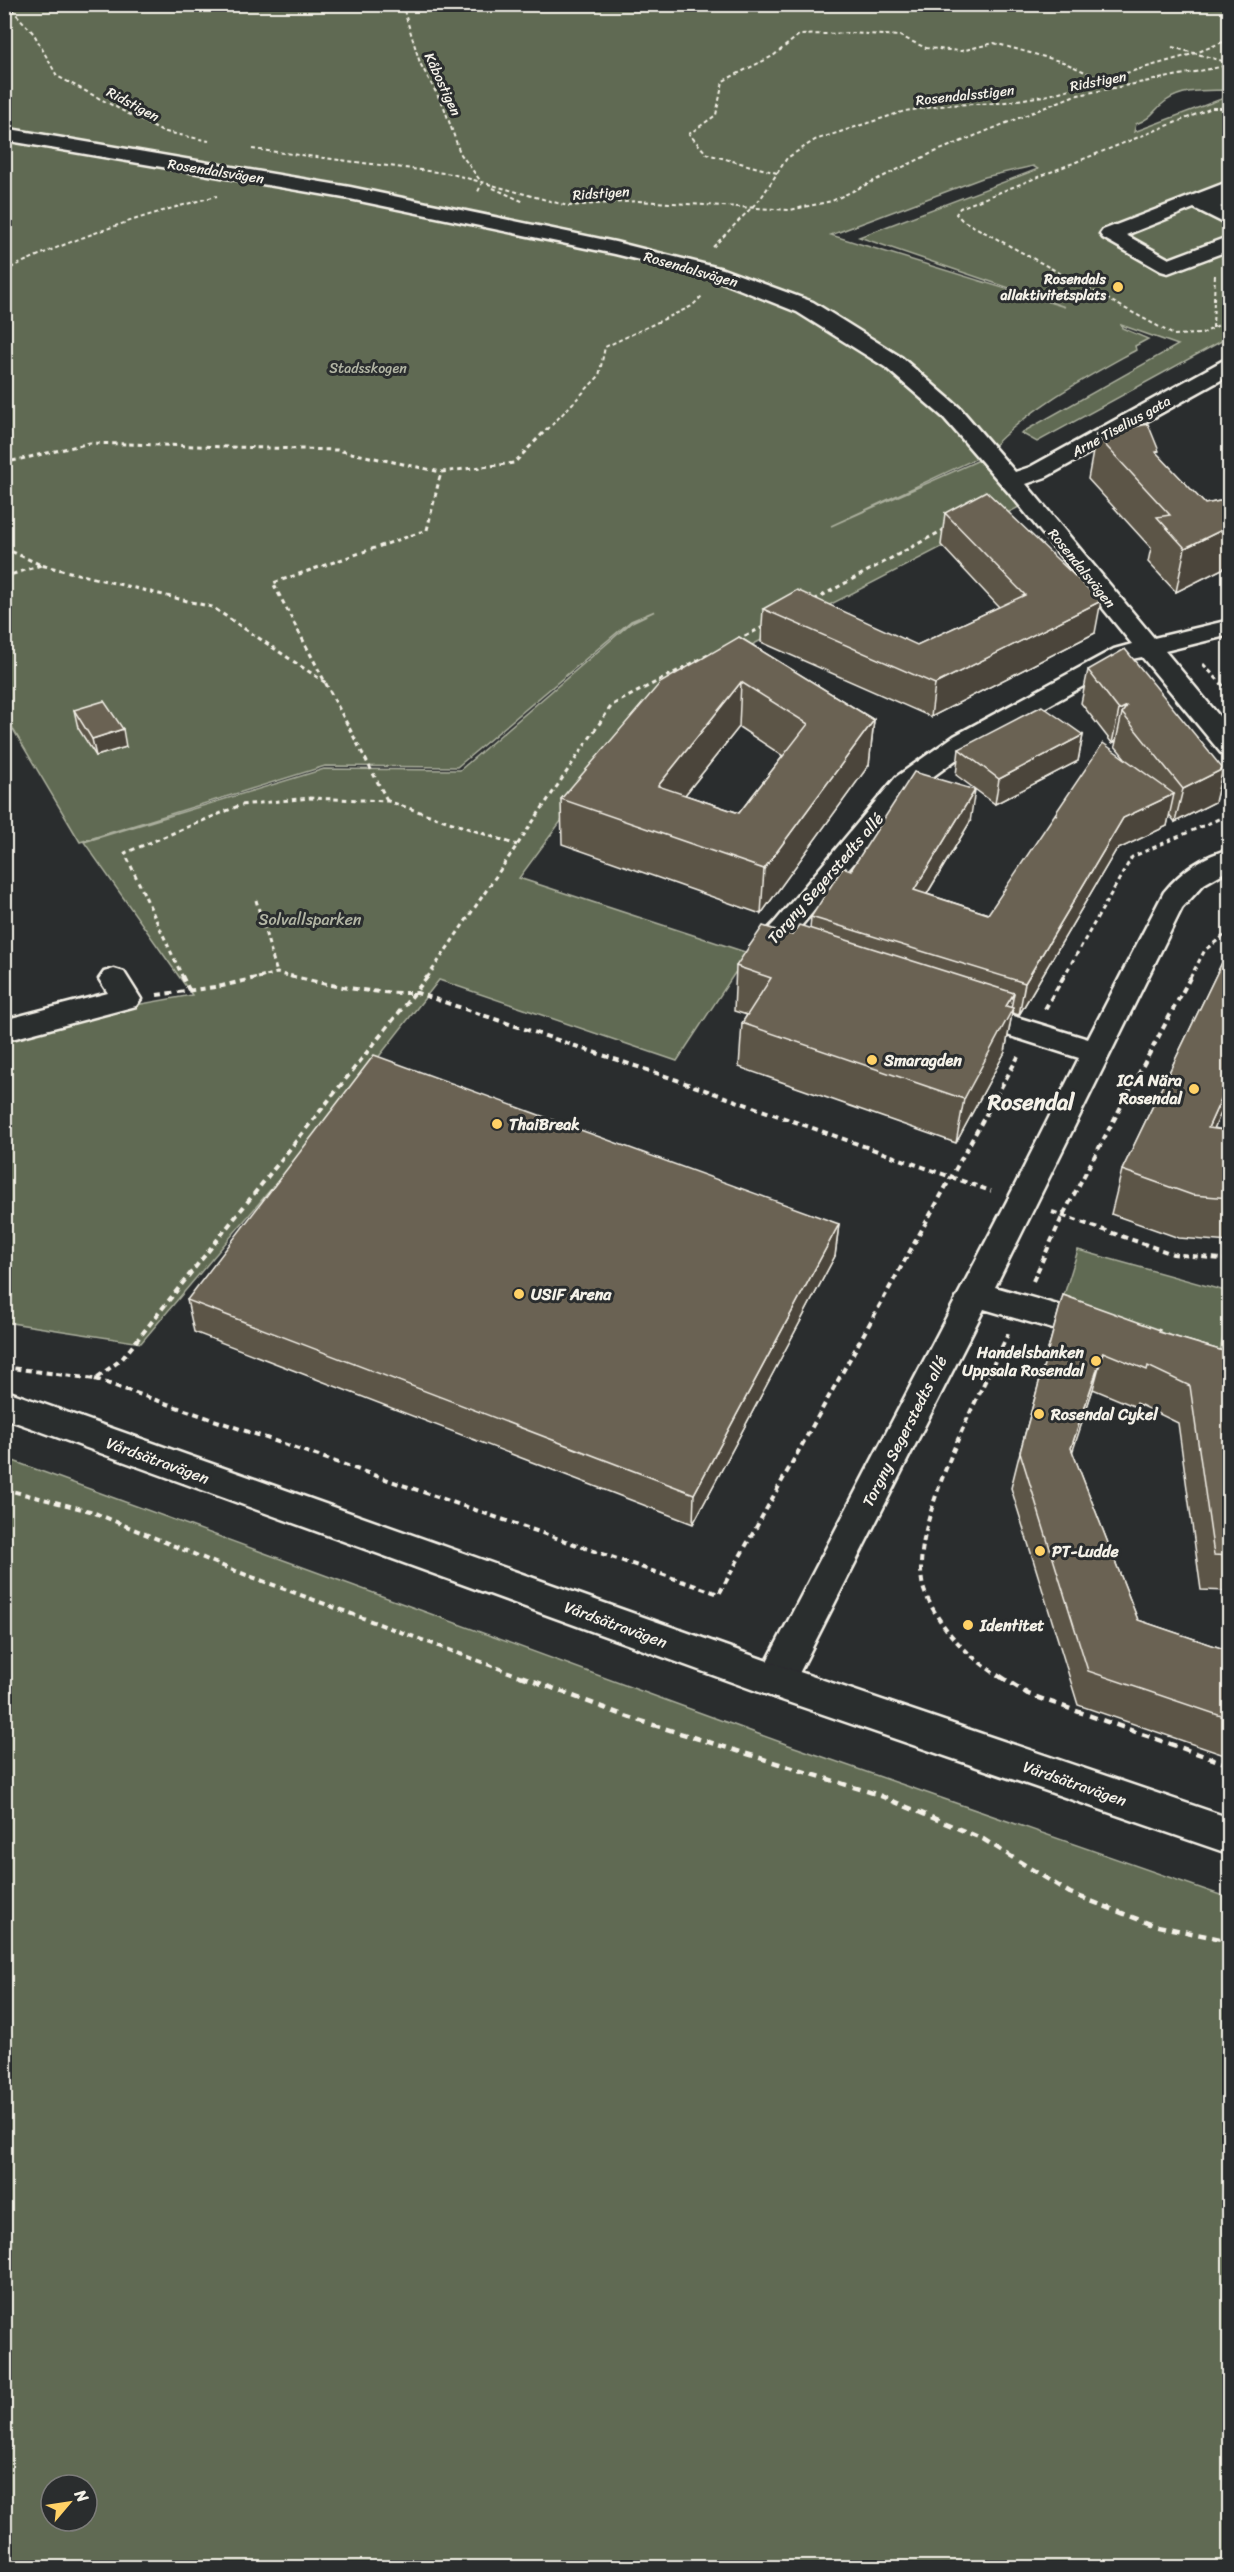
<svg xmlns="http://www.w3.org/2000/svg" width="1234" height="2572" font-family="Sriracha,sans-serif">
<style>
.green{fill:#616b52;stroke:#aaae9d;stroke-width:1.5;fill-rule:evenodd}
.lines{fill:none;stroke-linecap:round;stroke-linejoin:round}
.minor-casing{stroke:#f4f1e8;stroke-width:5}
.major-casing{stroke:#f4f1e8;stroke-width:5}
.path-far3{stroke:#f4f1e8;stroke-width:2;stroke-dasharray:4 3;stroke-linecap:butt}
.path-far2{stroke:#f4f1e8;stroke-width:3;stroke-dasharray:4.5 4;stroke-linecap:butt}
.path-far1{stroke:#f4f1e8;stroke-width:4;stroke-dasharray:6 4.5;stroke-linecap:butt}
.path{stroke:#f4f1e8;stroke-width:4.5;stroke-dasharray:8 6;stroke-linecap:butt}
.minor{fill:#2a2d2e;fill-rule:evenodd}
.major{fill:#2a2d2e;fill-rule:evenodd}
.wall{fill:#5c5447;stroke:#f4f1e8;stroke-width:1.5;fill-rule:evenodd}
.shaded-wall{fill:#4b453a;stroke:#f4f1e8;stroke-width:1.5}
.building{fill:#6b6253;stroke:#f4f1e8;stroke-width:1.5;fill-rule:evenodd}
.poi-dot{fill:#ffd166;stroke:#2a2d2e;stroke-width:2}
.labels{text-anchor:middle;stroke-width:6;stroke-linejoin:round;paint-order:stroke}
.far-street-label{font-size:14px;fill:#f4f1e8;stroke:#2a2d2e}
.far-poi-label{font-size:14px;font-weight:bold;fill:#f4f1e8;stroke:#2a2d2e;text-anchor:end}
.far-park-label{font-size:14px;fill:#b2b5a4;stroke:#2a2d2e}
.street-label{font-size:16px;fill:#f4f1e8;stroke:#2a2d2e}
.park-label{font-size:16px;fill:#b2b5a4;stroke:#2a2d2e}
.poi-label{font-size:16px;font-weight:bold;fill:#f4f1e8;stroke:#2a2d2e;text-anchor:start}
.district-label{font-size:22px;font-weight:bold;fill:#f4f1e8;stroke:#2a2d2e}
</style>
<rect width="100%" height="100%" fill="#2a2d2e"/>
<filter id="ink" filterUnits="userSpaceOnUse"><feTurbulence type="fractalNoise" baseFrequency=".0167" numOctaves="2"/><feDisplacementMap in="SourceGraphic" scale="12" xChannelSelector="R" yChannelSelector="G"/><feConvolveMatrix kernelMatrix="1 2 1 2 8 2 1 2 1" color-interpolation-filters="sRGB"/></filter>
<g filter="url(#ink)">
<path class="green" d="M5 5H1229V90C1208 91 1184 88 1166 101 1153 110 1154 117 1136 124L1134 132 1229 96V337L1037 442 1021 433 1178 345 1121 325 1122 328 1148 339 1135 346 1136 350C1084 379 1026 409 986 454L831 526 986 457 1025 504 742 650 640 714 519 878 748 953 677 1061 439 980 326 1124 141 1343 5 1322V1038L102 1011 192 995 84 842 324 769 460 770 632 622 655 611 631 621 457 767 325 766 80 842 13 729 5 731ZM1033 166 1038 169 859 237 1065 307 831 235 985 177Z
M1078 1250 1229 1292V1312L1219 1355 1059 1311Z
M5 1458 783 1743 1229 1898V2567H5ZM51 2485H87V2521H51Z"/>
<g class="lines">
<defs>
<path id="minor" d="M4 128 350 187 615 242 723 269 813 302 901 357 960 408 1015 472 1030 467 1222 361 1230 359V375L1046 477 1026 484 1154 638 1230 620V635L1165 651 1230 729V755L1221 753 1142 657 1132 659 972 748 916 789 786 944 794 947 799 954 794 961 784 964 755 955 750 948 775 922 896 777 954 736 1114 649 1132 644 1015 500 944 418 885 367 797 312 709 277 615 254 350 199 4 140Z
M1230 181V203L1220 207 1230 212V226L1194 208 1126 235 1169 259 1230 236V250L1168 273 1161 271 1103 238 1100 234 1103 230Z
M1230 849V869L1204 884 1182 908 995 1287 1113 1321 1118 1330 1113 1339 1101 1343 984 1309 789 1693 776 1698 763 1693 757 1681 763 1669 1006 1203 1079 1058 957 1019 953 1012 957 1005 968 1002 1088 1039 1164 892C1181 871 1203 856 1230 849Z
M114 969 124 972 141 999 136 1006 4 1041V1020L108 993 99 979 104 972Z"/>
<path id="major" d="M4 1390 776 1664 1230 1818V1854L776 1698 4 1418Z"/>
</defs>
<use href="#minor" class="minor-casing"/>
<use href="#major" class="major-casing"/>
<path class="path-far3" d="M7 4 34 34 57 76 161 131 209 141
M402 4 420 63 444 107 460 153 482 183 477 194
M1172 47 1230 63
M1230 108H1212L960 208 956 214 962 220 1174 335 1202 334 1230 319
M252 149 452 174 568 206 638 201 790 210 832 201 930 154 1073 96 1230 65
M777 173 707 154 689 134 716 115 723 81 773 56 799 35 851 33 900 36 926 48 961 51 994 43 1063 62 1103 80
M493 188 524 202
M713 247 761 198 787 158 815 140 905 111 948 105 999 103 1049 95 1196 53 1230 39
M4 271C73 238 143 215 217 196
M1213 328 1215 273
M547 430 599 376 605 347 692 306 703 295"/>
<path class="path-far2" d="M4 463 90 443 337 450 441 472 514 463 548 428
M4 548 41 565 212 607 326 683
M4 577 41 565
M814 600 947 528
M737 640 765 626
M1203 664 1230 693
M387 800 273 583 427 530 441 472
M256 900 277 973
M183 978 125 853 241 805 309 798 388 801 517 845
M258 978 277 973 296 978
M427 978 612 705 712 653
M1063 978 1132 857 1230 814
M1190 978 1205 950 1230 931"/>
<path class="path-far1" d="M182 976 189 990
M290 976C332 986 373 994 417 993L677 1080 991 1191
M157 995 222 986 264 976
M1045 1009 1064 976
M1052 1212 1173 1254 1230 1260
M1033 1281 1063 1215 1191 976
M4 1367 95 1379 122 1359 428 976
M95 1379 719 1594 1018 1057
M4 1489 90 1511 225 1567 525 1678
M1002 1678C969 1657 943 1633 926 1595 900 1539 982 1390 1008 1334"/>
<path class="path" d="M521 1676 628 1717 876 1794 983 1839 1070 1893 1153 1925 1230 1941
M1000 1676 1028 1694 1230 1765"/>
<use href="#minor" class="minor"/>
<use href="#major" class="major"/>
</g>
<path class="wall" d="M1096 435 1158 455 1205 504 1230 499V565L1176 592 1148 562 1151 548 1088 479Z
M945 513 1095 633 931 717 761 642 763 609 917 645 999 607 941 545Z
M739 637 874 720 869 765 761 914 562 844 561 799ZM739 727 783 756 739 813 685 795Z
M1088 670 1223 769 1215 802 1175 822 1169 814 1167 826 1116 850 1019 1015 1012 1013 1005 1052 956 1143 739 1067 742 1023 747 1015 734 1011 736 966 792 935 810 929 811 917 851 870 970 822 927 894 988 914 1125 758 1115 746 1116 741 1112 743 1081 703Z
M74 710 126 747 96 756 78 728Z
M1083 735 1078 761 995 804 956 775 959 749Z
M1230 946V1093L1214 1128 1230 1131V1242L1179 1238 1111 1214 1122 1170Z
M839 1224 835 1256 693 1524 194 1332 187 1300Z
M1063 1295 1159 1332 1230 1353V1591L1201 1590 1178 1423 1137 1403 1136 1407 1093 1389 1072 1451 1138 1620 1230 1651V1757L1078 1705 1011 1488 1020 1452Z"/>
<path class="shaded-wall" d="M1230 526V565L1176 592 1185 548Z
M1101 601 1095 633 931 717 935 684Z
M741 682 739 727 657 830 658 786Z
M1127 706 1122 713 1116 741 1112 743 1119 710Z
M874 720 869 765 761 914 764 869Z
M123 729 126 747 96 756 92 739Z
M1083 735 1078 761 995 804 999 779Z
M1223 769 1215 802 1175 822 1183 789Z
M975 790 970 822 910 922 914 890Z
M1174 794 1167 826 1116 850 1019 1015 1025 983 1123 818Z
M1014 993 1010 1014 1013 1008 1005 1052 956 1143 964 1099 1006 1006Z
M1230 1079V1093L1195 1171 1208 1128Z
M839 1224 835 1256 693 1524 694 1494Z
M1103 1352 1093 1389 1062 1484 1071 1448Z"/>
<path class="building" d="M1148 424 1159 451 1156 452 1205 504 1230 499V526L1185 548 1157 517 1170 515 1096 435Z
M986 491 1101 601 935 684 763 609 797 590 917 645 1025 595 945 513Z
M739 637 874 720 764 869 561 799 660 683ZM741 682 808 724 739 813 658 786Z
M1125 649 1223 769 1183 789 1122 713 1127 706 1119 710 1088 670Z
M104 701 123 729 92 739 74 710Z
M1042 706 1083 735 999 779 959 749Z
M1103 743 1174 794 1123 818 1025 983 811 917 843 867 851 870 914 772 975 790 914 890 988 914 1055 814 1057 815 1055 814Z
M799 925 1014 993 1006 1006 1013 1008 964 1099 742 1023 771 978 736 966 763 926 792 935Z
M1230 946V1079L1208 1128 1230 1131V1198L1192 1195 1122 1170Z
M374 1055 839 1224 694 1494 187 1300Z
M1063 1295 1160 1330 1159 1332 1230 1353V1556L1214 1555 1190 1386 1148 1366 1147 1370 1103 1352 1071 1448 1138 1620 1230 1651V1719L1088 1671 1020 1452Z"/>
</g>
<g class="poi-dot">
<circle cx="1118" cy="287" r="6"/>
<circle cx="872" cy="1060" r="6"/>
<circle cx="1194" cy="1089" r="6"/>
<circle cx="497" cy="1124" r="6"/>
<circle cx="519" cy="1294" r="6"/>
<circle cx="1096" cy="1361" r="6"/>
<circle cx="1039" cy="1414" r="6"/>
<circle cx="1040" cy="1551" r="6"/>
<circle cx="968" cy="1625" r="6"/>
</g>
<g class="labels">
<g class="far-street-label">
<text transform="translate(1098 81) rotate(-11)" y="5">Ridstigen</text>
<text transform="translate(443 84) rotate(65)" y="5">Kåbostigen</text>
<text transform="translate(965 95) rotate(-6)" y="5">Rosendalsstigen</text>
<text transform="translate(133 104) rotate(28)" y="5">Ridstigen</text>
<text transform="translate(216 171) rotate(9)" y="5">Rosendalsvägen</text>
<text transform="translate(601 193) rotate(-4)" y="5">Ridstigen</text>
<text transform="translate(691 269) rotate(16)" y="5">Rosendalsvägen</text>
<text transform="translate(1121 426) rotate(-29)" y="5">Arne Tiselius gata</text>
<text transform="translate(1082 568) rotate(51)" y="5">Rosendalsvägen</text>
</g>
<g class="far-poi-label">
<text x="1106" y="284">Rosendals<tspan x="1106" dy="16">allaktivitetsplats</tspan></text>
</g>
<g class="far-park-label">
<text x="368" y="373">Stadsskogen</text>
</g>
<g class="street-label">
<text transform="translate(825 878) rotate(-49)" y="6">Torgny Segerstedts allé</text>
<text transform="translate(904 1431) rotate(-63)" y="6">Torgny Segerstedts allé</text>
<text transform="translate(158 1460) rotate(20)" y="6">Vårdsätravägen</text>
<text transform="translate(616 1624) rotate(20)" y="6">Vårdsätravägen</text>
<text transform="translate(1075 1783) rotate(19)" y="6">Vårdsätravägen</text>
</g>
<g class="park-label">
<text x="310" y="925">Solvallsparken</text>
</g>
<g class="poi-label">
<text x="884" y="1066">Smaragden</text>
<text x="1182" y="1086" text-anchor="end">ICA Nära<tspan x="1182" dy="18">Rosendal</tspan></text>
<text x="509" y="1130">ThaiBreak</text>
<text x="531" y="1300">USIF Arena</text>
<text x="1084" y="1358" text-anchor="end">Handelsbanken<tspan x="1084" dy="18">Uppsala Rosendal</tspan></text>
<text x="1051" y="1420">Rosendal Cykel</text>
<text x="1052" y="1557">PT-Ludde</text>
<text x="980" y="1631">Identitet</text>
</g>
<g class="district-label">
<text x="1031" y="1110">Rosendal</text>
</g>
</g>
<rect width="1234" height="2572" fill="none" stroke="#2a2d2e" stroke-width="24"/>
<rect x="12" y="12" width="1210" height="2548" fill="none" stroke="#f4f1e8" stroke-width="2" filter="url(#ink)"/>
<g transform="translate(69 2503) rotate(61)"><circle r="28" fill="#2a2d2e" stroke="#7b7b78" stroke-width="1.5"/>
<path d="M0-4.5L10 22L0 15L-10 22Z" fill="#ffd166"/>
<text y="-9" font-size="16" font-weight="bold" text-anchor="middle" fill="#f4f1e8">N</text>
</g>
</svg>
